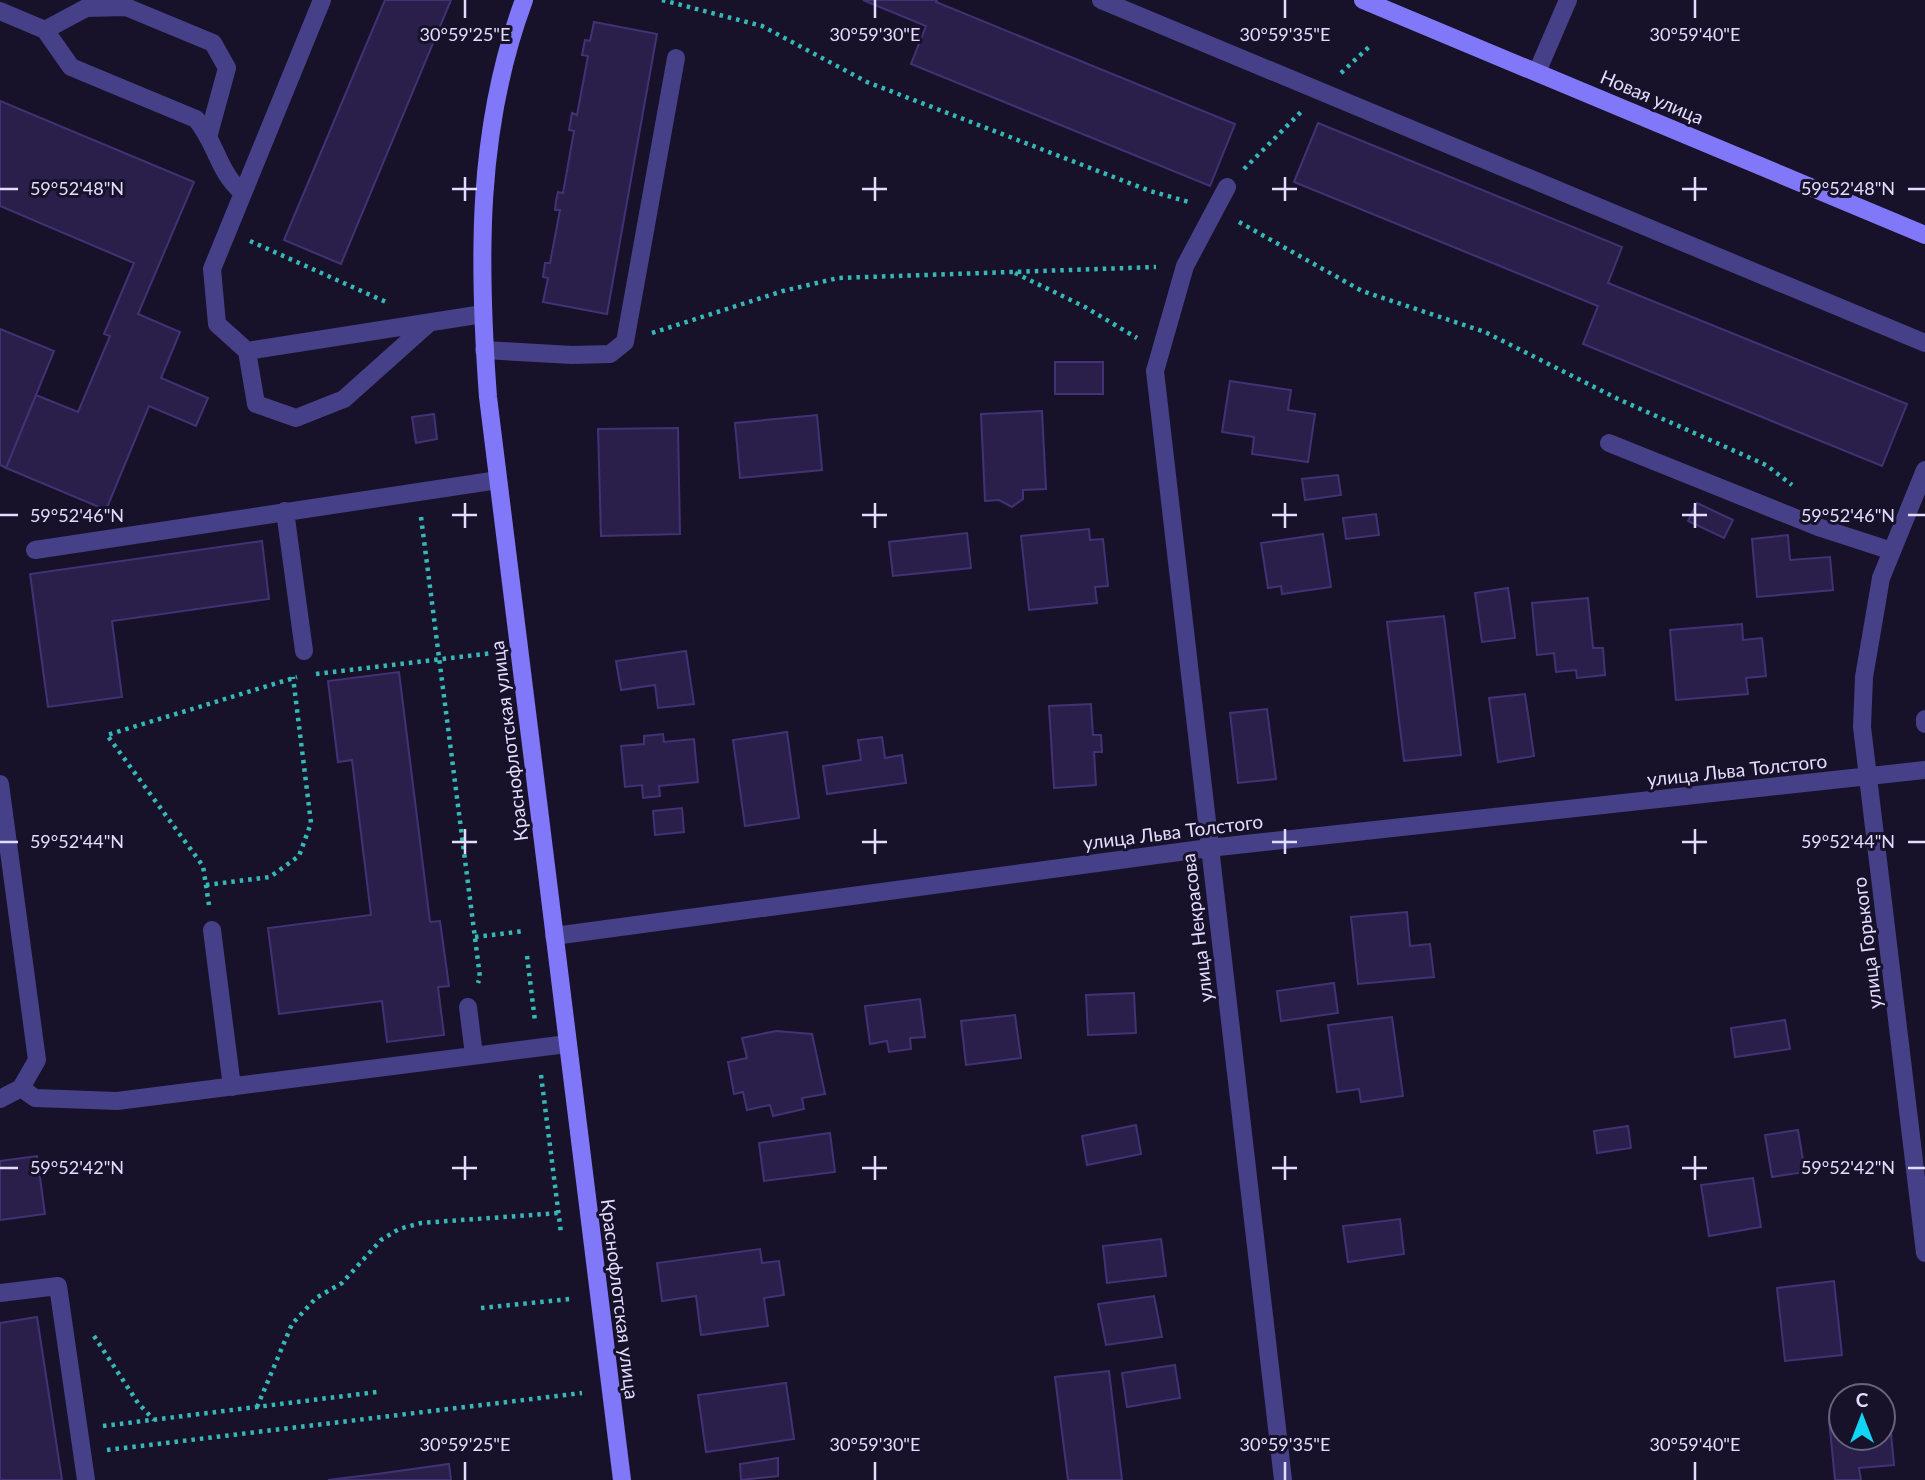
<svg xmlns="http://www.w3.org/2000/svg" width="1925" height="1480" font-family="Lato,sans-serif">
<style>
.building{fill:#2a1f4a;stroke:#423275;stroke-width:2}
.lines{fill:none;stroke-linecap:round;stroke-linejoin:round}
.path{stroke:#36b8b6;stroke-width:4.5;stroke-dasharray:3.5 5;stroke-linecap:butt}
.lane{stroke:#454087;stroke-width:18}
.street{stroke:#454087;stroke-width:18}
.secondary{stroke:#8178f9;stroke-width:18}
.ticks{fill:none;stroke:#e2ddfe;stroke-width:2.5}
.labels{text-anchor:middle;stroke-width:6;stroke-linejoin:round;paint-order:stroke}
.street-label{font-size:19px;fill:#e2ddfe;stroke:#17122a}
.ticks-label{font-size:18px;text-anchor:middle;fill:#e2ddfe;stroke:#17122a;stroke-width:6;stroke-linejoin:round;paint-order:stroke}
</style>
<rect width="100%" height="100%" fill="#17122a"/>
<path class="building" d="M385 0H451L341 264 284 240Z
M863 0H937L936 2 1235 124 1210 186 911 64 926 26Z
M594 22 657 34 607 314 543 302 548 278 543 277 545 263H550L560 210H555L556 201 558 192 563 193 574 131 569 130 572 113 577 115 588 56 582 55 585 40 590 41Z
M0 101 194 182 138 314 180 332 161 378 208 398 196 426 149 406 106 510 6 468 36 395 78 412 110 336 104 334 134 263 0 206Z
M1318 123 1622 247 1608 283 1907 404 1882 466 1583 344 1598 306 1294 182Z
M0 329 54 351 6 468 0 465Z
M1055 362H1103V394H1055Z
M1230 381 1291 390 1288 410 1315 414 1308 462 1252 454 1254 437 1222 432Z
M1042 411 1046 489 1023 490V499L1012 507 999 500 985 501 981 414Z
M434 414 437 439 416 443 412 417Z
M817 415 822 470 740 478 735 423Z
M678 428 680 534 601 536 598 429Z
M1338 475 1341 495 1305 500 1302 479Z
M1697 503 1733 520 1724 538 1688 521Z
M1376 514 1379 535 1346 539 1343 518Z
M1089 529 1090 540 1103 539 1108 586 1095 587 1097 603 1029 610 1021 536Z
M967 533 971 568 893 576 889 542Z
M1323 534 1331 587 1282 594 1281 586 1268 588 1261 543Z
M1788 535 1790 560 1830 557 1833 590 1757 597 1752 539Z
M262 541 269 599 112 621 122 697 48 707 30 574Z
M1508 588 1515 638 1482 642 1475 593Z
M1588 598 1593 648H1603L1605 675 1577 678 1576 670 1556 672 1554 653 1537 655 1532 603Z
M1444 616 1461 755 1404 761 1387 622Z
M1742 624 1743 640 1762 638 1766 676 1746 678 1748 694 1676 700 1670 630Z
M686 651 694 704 658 708 655 685 621 690 616 661Z
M399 672 430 922 440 921 449 986 438 987 444 1035 387 1042 382 1001 279 1014 268 928 371 915 352 760 338 762 328 681Z
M1525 694 1534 756 1498 762 1489 698Z
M1091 704 1093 735H1101L1102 752H1094L1096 785 1054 788 1049 706Z
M1267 709 1276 779 1238 783 1230 713Z
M787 732 799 818 745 826 733 740Z
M663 734 664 742 694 739 698 782 659 786 660 796 643 798 642 785 625 787 621 746 644 744V736Z
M882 737 885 758 902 755 906 783 827 794 823 766 861 760 858 740Z
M682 808 684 832 655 835 653 811Z
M1407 912 1410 946 1430 944 1434 977 1358 984 1351 917Z
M1334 983 1338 1013 1281 1021 1277 991Z
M1134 993 1136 1033 1088 1035 1086 995Z
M920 999 925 1037 910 1038 911 1049 889 1052 887 1041 870 1044 865 1006Z
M1015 1015 1021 1058 966 1065 961 1021Z
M1392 1017 1403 1096 1361 1102 1359 1089 1337 1092 1328 1025Z
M1785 1020 1790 1049 1735 1057 1731 1028Z
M776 1031 812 1034 825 1094 802 1098 804 1109 773 1116 770 1105 747 1110 743 1092 734 1094 728 1062 747 1058 742 1038Z
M1136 1125 1141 1154 1087 1165 1082 1136Z
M1628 1126 1631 1148 1597 1153 1594 1131Z
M1798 1130 1805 1172 1772 1177 1765 1135Z
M830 1133 835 1172 764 1181 759 1143Z
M37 1156 45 1214 0 1220V1161Z
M1753 1178 1761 1227 1709 1236 1701 1185Z
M1400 1219 1404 1254 1348 1262 1343 1226Z
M1161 1239 1166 1276 1107 1283 1103 1246Z
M760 1249 762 1263 779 1261 784 1295 764 1298 768 1326 701 1335 696 1296 662 1301 657 1263Z
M1834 1281 1842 1355 1785 1361 1777 1288Z
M1154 1296 1162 1337 1106 1345 1098 1304Z
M37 1317 62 1480H0V1323Z
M1175 1365 1180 1398 1127 1407 1122 1373Z
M1109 1371 1122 1480H1068L1055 1377Z
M786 1383 794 1439 706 1452 698 1395Z
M1888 1401 1894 1465 1859 1468 1861 1480H1835L1829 1419 1841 1418V1438H1883V1402Z
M778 1458V1476L741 1480 740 1464Z
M449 1464 451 1480H328L377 1474Z"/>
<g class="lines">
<path class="path" d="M662 0 762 26 867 82 1150 191 1189 202
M1341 73 1371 45
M1244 169 1302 111
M1239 222 1362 291 1485 332 1618 399 1766 465 1792 485
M250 241 386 302
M1015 273 1085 307 1137 338
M652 333 783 291 838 278 1156 267
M421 517 480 977 478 983
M316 674 493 653
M206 885 270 877 299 856 311 823 293 677
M209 905 203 866 107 735 297 677
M475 937 524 931
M527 956 535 1021
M541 1075 561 1233
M481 1308 570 1299
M94 1336 138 1403 154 1420
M257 1407 292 1324 316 1298 342 1283 381 1240 399 1229 421 1223 559 1213
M103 1426 377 1392
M107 1450 582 1393"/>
<path class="lane" d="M322 0 212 269 217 324 247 351 483 314
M1101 0 1925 343
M0 11 45 30 71 67 196 119C216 142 218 172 242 192
M45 30 86 8 126 7 213 43 227 68 209 134
M1537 72 1568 0
M484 350 572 355 610 354 625 342 676 58
M247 351 256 404 296 418 344 399 429 323
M1155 371 1185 266 1227 187
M1609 443 1818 527 1892 551
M285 511 304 651
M35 550 498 480
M1925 719V724
M0 784 37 1060 21 1088 0 1099
M212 930 232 1087
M468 1007 474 1055
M21 1088 35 1098 117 1101 567 1044
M0 1293 58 1286 86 1480"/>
<path class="street" d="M1155 371 1283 1480
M1925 470 1881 578 1864 677 1862 727 1925 1253
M554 936 1209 848 1925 770"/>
<path class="secondary" d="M524 0C476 129 478 262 488 397L622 1480
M1363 0 1925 235"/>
</g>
<path class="ticks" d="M465 0V18M875 0V18M1285 0V18M1695 0V18M465 177V201M875 177V201M1285 177V201M1695 177V201M0 189H18M452 189H477M862 189H887M1272 189H1297M1682 189H1707M1908 189H1925M465 503V528M875 503V528M1285 503V528M1695 503V528M0 515H18M452 515H477M862 515H887M1272 515H1297M1682 515H1707M1908 515H1925M465 829V854M875 829V854M1285 829V854M1695 829V854M0 842H18M452 842H477M862 842H887M1272 842H1297M1682 842H1707M1908 842H1925M465 1156V1180M875 1156V1180M1285 1156V1180M1695 1156V1180M0 1168H18M452 1168H477M862 1168H887M1272 1168H1297M1682 1168H1707M1908 1168H1925M465 1462V1480M875 1462V1480M1285 1462V1480M1695 1462V1480"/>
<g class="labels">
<g class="street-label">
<text transform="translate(1652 97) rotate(23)" y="7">Новая улица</text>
<text transform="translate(509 741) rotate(-97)" y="7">Краснофлотская улица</text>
<text transform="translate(1737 770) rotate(-6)" y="7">улица Льва Толстого</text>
<text transform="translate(1173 832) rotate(-7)" y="7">улица Льва Толстого</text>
<text transform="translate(1197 928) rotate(-97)" y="7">улица Некрасова</text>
<text transform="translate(1867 943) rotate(-97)" y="7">улица Горького</text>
<text transform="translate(620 1299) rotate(83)" y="7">Краснофлотская улица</text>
</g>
</g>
<g class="ticks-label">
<text x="465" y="41">30°59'25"E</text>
<text x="875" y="41">30°59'30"E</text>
<text x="1285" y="41">30°59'35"E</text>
<text x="1695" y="41">30°59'40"E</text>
<text x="77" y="195">59°52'48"N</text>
<text x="1848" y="195">59°52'48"N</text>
<text x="77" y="522">59°52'46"N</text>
<text x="1848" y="522">59°52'46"N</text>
<text x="77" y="848">59°52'44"N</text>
<text x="1848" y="848">59°52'44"N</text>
<text x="77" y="1174">59°52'42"N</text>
<text x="1848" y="1174">59°52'42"N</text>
<text x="465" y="1451">30°59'25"E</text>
<text x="875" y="1451">30°59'30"E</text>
<text x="1285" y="1451">30°59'35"E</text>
<text x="1695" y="1451">30°59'40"E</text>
</g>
<g transform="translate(1862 1417)"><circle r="33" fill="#17122a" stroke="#68637f" stroke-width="2"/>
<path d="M0-5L12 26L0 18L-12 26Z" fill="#12d5f5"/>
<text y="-10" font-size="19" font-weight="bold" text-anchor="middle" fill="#e2ddfe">С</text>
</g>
</svg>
